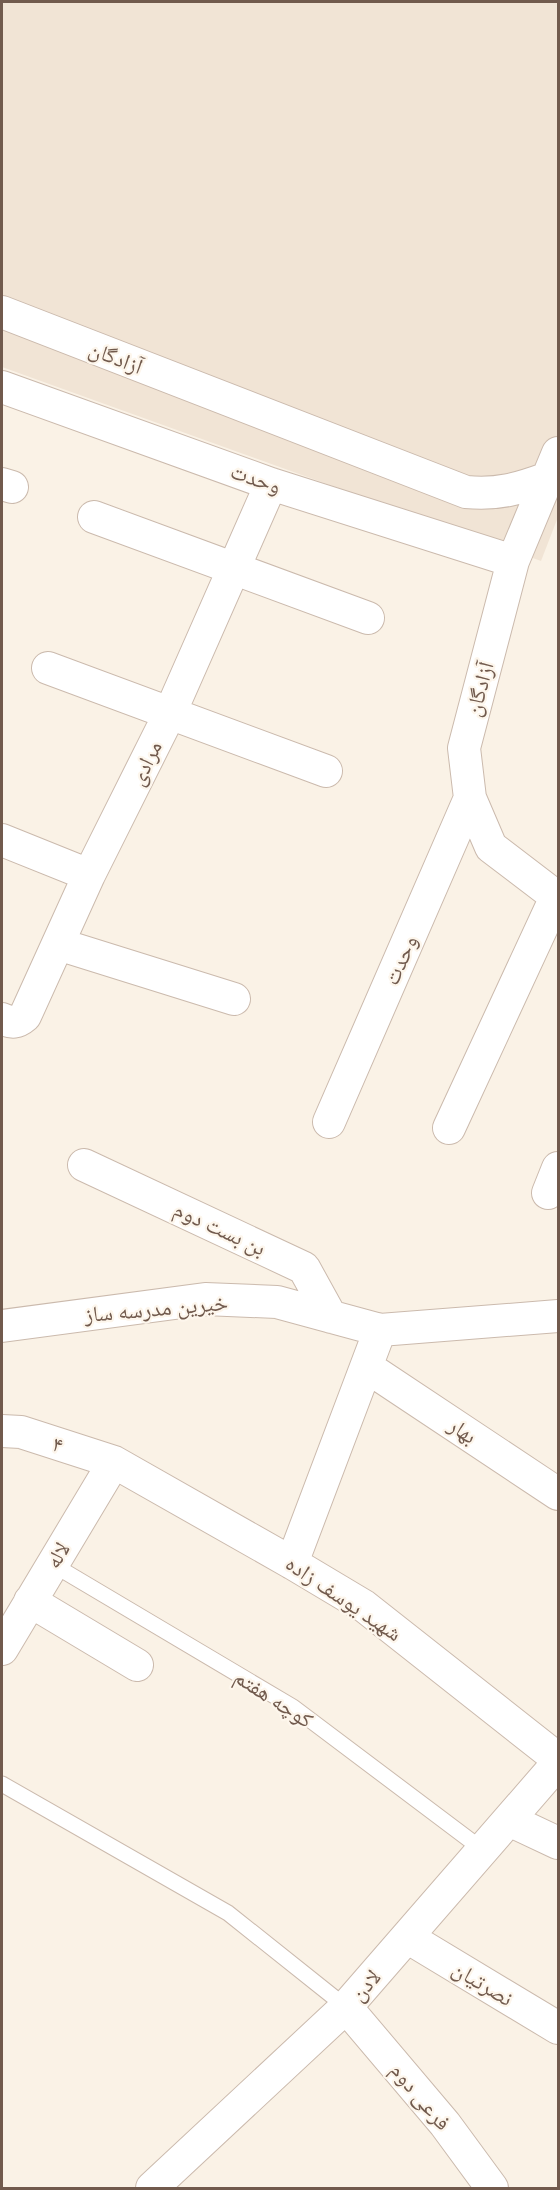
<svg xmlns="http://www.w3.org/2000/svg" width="560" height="2190" font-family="Figtree,'Noto Naskh Arabic',sans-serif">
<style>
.residential{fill:#f1e4d5}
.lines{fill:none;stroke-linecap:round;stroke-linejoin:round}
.service-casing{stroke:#cbbaad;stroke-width:17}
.minor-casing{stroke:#cbbaad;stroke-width:34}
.service{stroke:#fff;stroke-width:15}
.minor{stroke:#fff;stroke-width:32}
.labels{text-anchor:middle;stroke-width:4.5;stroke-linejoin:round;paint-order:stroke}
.street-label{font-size:22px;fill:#715a4d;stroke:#fdf6ec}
</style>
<rect width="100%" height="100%" fill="#faf2e6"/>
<path class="residential" d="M2 2H558V517L541 561 2 367Z"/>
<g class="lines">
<defs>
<path id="service" d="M52 1564 293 1707 483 1850
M2 1784 228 1913 346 2007"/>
<path id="minor" d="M2 312 466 492C498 495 518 489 548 478
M2 387 271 484 513 561
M558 453 513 561 464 748 470 798 491 847 558 898
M2 484 12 487
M94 517 368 618
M48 668 326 771
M2 840 89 875
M58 944 234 999
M2 1019C12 1023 17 1023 25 1016L89 875 170 713 271 484
M329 1122 470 798
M449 1128 556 897
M84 1165 304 1268 331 1317
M548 1193 558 1168
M2 1326 205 1299 277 1302 380 1330 558 1316
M367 1367 558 1494
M2 1431 21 1432 114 1462 292 1563 364 1606 558 1759
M292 1563 380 1330
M30 1601 137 1665
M2 1649 114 1462
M509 1820 558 1843
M407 1937 558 2028
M346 2007 445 2124 492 2188
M152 2188 346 2007 558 1763"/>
</defs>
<use href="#service" class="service-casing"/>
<use href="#minor" class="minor-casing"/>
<use href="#service" class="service"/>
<use href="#minor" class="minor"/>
</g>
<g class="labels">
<g class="street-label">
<text transform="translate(116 357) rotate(21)" y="8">آزادگان</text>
<text transform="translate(256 478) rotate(19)" y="8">وحدت</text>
<text transform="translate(479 689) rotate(-75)" y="8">آزادگان</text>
<text transform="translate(145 763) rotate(-64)" y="8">مرادی</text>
<text transform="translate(400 960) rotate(-66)" y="8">وحدت</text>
<text transform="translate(220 1228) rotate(25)" y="8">بن بست دوم</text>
<text transform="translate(156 1308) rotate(-5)" y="8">خیرین مدرسه ساز</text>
<text transform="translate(463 1430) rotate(34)" y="8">بهار</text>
<text transform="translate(58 1444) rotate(18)" y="8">۴</text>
<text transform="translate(57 1555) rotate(-59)" y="8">لاله</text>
<text transform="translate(344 1598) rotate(34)" y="8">شهید یوسف زاده</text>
<text transform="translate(274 1698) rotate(33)" y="8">کوچه هفتم</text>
<text transform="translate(483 1983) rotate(31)" y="8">نصرتیان</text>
<text transform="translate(365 1985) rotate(-49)" y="8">لادن</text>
<text transform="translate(421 2096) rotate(50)" y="8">فرعی دوم</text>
</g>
</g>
<rect width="560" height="2190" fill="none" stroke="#715a4d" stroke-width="6"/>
</svg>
